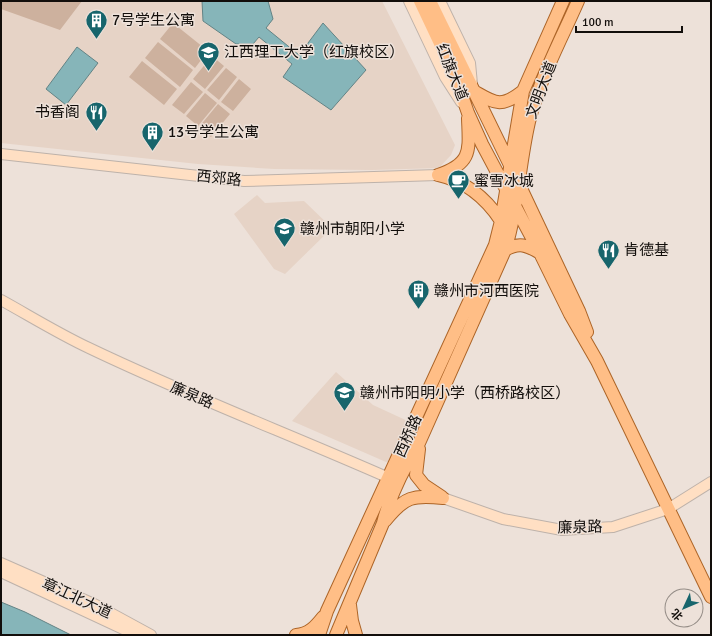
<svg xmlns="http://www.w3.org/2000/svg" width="712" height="636" font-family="Signika,'Noto Sans SC',sans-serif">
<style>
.built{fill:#e6d3c6}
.green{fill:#cdb19e}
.water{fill:#86b5b9;stroke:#638385}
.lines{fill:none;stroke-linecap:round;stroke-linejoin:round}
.secondary-casing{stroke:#beb2aa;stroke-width:12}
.primary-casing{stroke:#ac6427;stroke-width:14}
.secondary{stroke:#ffdfc3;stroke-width:10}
.primary{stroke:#ffbe86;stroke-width:12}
.labels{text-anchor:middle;stroke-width:3;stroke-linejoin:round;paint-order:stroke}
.poi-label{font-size:15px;fill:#120e0b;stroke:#ede1d9;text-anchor:start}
.street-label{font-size:15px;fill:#120e0b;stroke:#ede1d9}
</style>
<rect width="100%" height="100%" fill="#ede1d9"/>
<path class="built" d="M1 1H382L455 145 451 155 439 168 372 170 274 169 198 164 1 143Z
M257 195 265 203 304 201 332 228 285 274 274 269 234 214Z
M336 372 373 405 412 423 393 461 386 462 292 421Z"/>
<path class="green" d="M1 1H82L60 30 1 9Z
M173 23 208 51 195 68 160 39Z
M158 42 193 70 180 87 145 58Z
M212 56 224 66 205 89 193 79Z
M142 61 177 89 164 105 129 77Z
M226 68 237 77 219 100 207 90Z
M239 79 251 89 233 111 221 102Z
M191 82 203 92 184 114 172 105Z
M205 93 217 103 198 126 186 116Z
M218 104 230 114 211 137 199 127Z"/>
<path class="water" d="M202 1H268L273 19 266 28 299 55 323 23 366 70 331 110 283 77 292 64 259 37 253 44H236L203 21Z
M77 47 98 63 66 105 46 89Z
M1 602 25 612 71 635H1Z"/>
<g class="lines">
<defs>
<path id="secondary" d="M409 1 445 77 461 102
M440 1 470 63 472 84
M1 154 244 181 438 175
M1 300C30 316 59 334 89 348 187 395 289 434 389 478
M443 498 503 519 562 530 613 527 668 509 711 482
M1 563 94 604 151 635
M1 572 136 635"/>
<path id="primary" d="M420 1 454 73 468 113 482 144 540 253 570 314 597 361 711 597
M430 1 510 165
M472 90C495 103 500 109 523 91
M438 175C465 181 486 198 501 221
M438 175C473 163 469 150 468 118
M518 182 579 311 587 332
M505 250C519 242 527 245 540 253
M419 449 416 475 424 485 442 497
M385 521C405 496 413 495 443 498
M350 605 352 621 356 635
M296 635C309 634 315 627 323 617
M319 635 327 611 495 245 501 221 523 91 563 1
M336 635 383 523C390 495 404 468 419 443L505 250C518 209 519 165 529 122 539 80 561 40 578 1"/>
</defs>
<use href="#secondary" class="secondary-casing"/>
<use href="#primary" class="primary-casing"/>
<use href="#secondary" class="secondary"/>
<use href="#primary" class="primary"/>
</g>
<defs>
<symbol id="building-pin" viewBox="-11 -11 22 30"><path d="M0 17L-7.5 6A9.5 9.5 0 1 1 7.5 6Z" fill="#17656c" stroke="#ede1d9"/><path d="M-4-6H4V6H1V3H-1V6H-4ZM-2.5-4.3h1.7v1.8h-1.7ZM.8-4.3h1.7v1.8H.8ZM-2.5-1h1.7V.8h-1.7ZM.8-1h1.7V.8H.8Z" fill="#fff"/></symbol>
<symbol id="university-pin" viewBox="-11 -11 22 30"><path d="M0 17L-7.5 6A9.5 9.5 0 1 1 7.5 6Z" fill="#17656c" stroke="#ede1d9"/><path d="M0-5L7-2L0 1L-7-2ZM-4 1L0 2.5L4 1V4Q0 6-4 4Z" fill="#fff"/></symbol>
<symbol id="restaurant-pin" viewBox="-11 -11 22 30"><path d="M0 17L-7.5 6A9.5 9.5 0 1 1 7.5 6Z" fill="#17656c" stroke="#ede1d9"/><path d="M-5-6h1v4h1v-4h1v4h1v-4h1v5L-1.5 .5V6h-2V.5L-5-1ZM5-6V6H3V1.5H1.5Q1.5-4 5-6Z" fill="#fff"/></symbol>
<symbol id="cafe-pin" viewBox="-11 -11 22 30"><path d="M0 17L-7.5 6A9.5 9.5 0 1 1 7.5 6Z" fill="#17656c" stroke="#ede1d9"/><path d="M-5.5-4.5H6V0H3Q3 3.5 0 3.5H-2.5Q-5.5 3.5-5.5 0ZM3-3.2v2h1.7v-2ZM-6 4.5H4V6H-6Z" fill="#fff"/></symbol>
<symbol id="school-pin" viewBox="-11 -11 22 30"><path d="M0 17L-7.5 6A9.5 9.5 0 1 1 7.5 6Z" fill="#17656c" stroke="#ede1d9"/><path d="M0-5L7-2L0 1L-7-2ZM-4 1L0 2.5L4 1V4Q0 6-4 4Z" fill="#fff"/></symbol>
</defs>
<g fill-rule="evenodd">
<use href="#building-pin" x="84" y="8" width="25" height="34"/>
<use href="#university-pin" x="196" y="40" width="25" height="34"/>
<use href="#restaurant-pin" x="84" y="100" width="25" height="34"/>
<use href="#building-pin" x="140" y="120" width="25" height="34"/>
<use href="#cafe-pin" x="446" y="168" width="25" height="34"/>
<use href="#school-pin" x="272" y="216" width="25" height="34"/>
<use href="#restaurant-pin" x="596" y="238" width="25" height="34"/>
<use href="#building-pin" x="406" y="278" width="25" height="34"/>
<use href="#school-pin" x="332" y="380" width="25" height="34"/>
</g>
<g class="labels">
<g class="poi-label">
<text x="112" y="25">7号学生公寓</text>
<text x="224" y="57">江西理工大学（红旗校区）</text>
<text x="80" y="117" text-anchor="end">书香阁</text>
<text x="168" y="137">13号学生公寓</text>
<text x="474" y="186">蜜雪冰城</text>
<text x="300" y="234">赣州市朝阳小学</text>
<text x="624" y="255">肯德基</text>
<text x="434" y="296">赣州市河西医院</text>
<text x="360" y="398">赣州市阳明小学（西桥路校区）</text>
</g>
<g class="street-label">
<text transform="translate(452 72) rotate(68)" y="5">红旗大道</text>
<text transform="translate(541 90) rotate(-69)" y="5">文明大道</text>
<text transform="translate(219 178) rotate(6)" y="5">西郊路</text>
<text transform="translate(192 395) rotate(23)" y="5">廉泉路</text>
<text transform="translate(408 436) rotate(-66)" y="5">西桥路</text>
<text transform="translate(580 527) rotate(-1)" y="5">廉泉路</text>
<text transform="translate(77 598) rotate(25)" y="5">章江北大道</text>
</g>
</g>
<rect width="712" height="636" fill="none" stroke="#120e0b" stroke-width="4"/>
<g transform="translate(684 608) rotate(226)"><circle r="19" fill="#ede1d9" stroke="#958d87"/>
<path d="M0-3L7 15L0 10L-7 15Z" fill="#17656c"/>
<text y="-6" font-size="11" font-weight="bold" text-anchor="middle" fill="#120e0b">北</text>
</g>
<path d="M576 26v6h106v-6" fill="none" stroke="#120e0b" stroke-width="2"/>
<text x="582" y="26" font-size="12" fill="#120e0b" stroke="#ede1d9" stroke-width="3" paint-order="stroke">100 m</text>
</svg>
